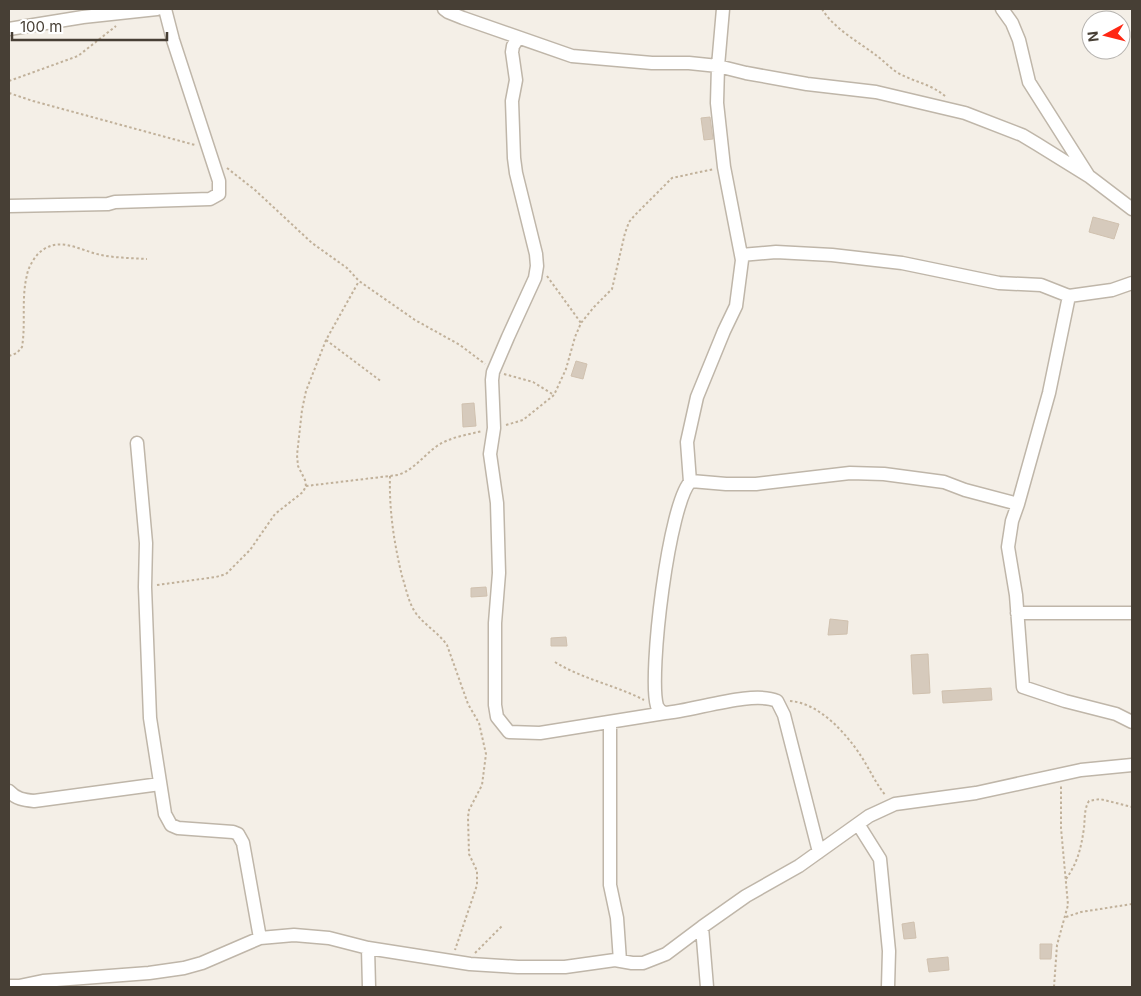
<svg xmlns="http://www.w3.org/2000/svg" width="1141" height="996" font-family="Inter,sans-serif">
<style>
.building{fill:#d6cabc;stroke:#d0c1af}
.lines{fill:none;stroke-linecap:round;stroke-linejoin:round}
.minor-casing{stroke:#bfb6a9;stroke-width:15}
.path{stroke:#c1b19a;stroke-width:2;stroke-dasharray:2.5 2.5;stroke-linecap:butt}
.minor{stroke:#fff;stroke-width:12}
</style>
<rect width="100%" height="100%" fill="#f4efe7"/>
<path class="building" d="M710 117 713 139 704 140 701 118Z
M1093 217 1119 224 1114 239 1089 232Z
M576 361 587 364 583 379 571 376Z
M474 403 476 426 463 427 462 404Z
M486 587 487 596 471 597V588Z
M830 619 848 621 847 634 828 635Z
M566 637 567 646H551V638Z
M928 654 930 693 913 694 911 655Z
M991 688 992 700 943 703 942 691Z
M914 922 916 938 904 939 902 924Z
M1040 944H1052L1051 959H1040Z
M948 957 949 970 929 972 927 959Z"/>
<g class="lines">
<defs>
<path id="minor" d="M444 9 448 12 463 18 572 56 652 63H689L718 66 746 73 807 84 876 92 965 113 1022 135 1037 144 1090 177 1132 209
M1002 9 1012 23 1019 40 1029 82 1088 175
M9 29 83 17 157 9
M518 38 513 46 512 52 516 80 512 101 514 158 516 173 536 254 537 266 535 278 508 337 493 372 492 380 494 428 490 454 497 503 499 573 495 623V705L497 717 509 732 540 733 665 713
M9 206 108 204 115 202 210 199 219 194V181L173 40 165 9
M741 255 776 252 832 255 902 263 999 283 1041 285 1069 296 1112 290 1132 283
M137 443 146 543 145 587 150 718 165 814 171 825 178 828 233 832 238 834 243 843 260 938
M690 482 687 442 697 397 724 331 736 306 742 260 724 167 717 103 718 66 723 9
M1018 504 1049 393 1069 296
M1017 613H1132
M610 722V885L617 918 620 961
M9 791C16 799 24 800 34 801L160 784
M858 824 880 859 889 951 888 987
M819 852 784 715 777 701C752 690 694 711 665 713 661 712 659 710 657 706 648 675 669 501 691 481L726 484H756L850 473 884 474 944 482 965 490 1018 504 1012 521 1008 547 1016 595 1023 687 1065 701 1116 714 1132 722
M702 927 707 987
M368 948 369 987
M9 986H19L43 981 149 973 184 968 202 963 260 938 294 935 329 938 368 948 470 964 518 967H565L615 960 632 963H643L666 954 702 927 746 896 799 866 869 816 895 804 976 793 1081 770 1132 765"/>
</defs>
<use href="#minor" class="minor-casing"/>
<path class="path" d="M822 9C834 29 859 42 877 56 884 61 890 68 898 73 914 82 932 84 946 97
M9 81 78 56 116 26
M9 93 33 101 195 145
M227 168 255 190 312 243 347 268 359 281 415 320 460 345 485 364
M547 276 581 323
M326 340 382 382
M9 356 17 353 22 347C26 323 21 299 27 275 28 268 33 260 37 255 57 234 78 250 101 255 116 258 132 258 147 259
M504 374 533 382 554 395
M506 425 523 420 554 395 566 369 575 337 581 323 594 307 612 289 625 233 629 222 635 215 672 178 714 169
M390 476C389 510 394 543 402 576 406 588 408 601 415 612 424 625 438 632 447 645L468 704 479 723 486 754 482 785 469 810 468 817 469 854 477 871V885L455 950
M306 486 398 475C415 469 423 456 437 446 450 437 467 435 482 431
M157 585 216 577 226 574 250 550 275 514 303 492 306 486 305 480 298 466 297 455 302 410 306 391 326 340 359 281
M555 662C582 679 615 685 644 700
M790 701C819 703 846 733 861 756 870 770 876 784 886 796
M1066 879C1078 862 1081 848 1084 828 1085 819 1084 809 1089 801L1100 799 1132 807
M1066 917 1081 912 1132 904
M475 953 503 925
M1054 987 1057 945 1068 905 1061 828V785"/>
<use href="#minor" class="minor"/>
</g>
<rect width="1141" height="996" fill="none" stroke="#473f35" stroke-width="20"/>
<g transform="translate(1106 35) rotate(263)"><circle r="24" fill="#ffffff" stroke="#b5b2ae"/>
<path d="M0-4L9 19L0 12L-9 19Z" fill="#ff2713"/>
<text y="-8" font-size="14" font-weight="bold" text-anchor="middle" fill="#473f35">N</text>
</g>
<path d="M12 32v8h155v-8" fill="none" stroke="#473f35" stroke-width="2.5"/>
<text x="20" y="32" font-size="15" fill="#473f35" stroke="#ffffff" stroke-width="4" paint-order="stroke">100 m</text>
</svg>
